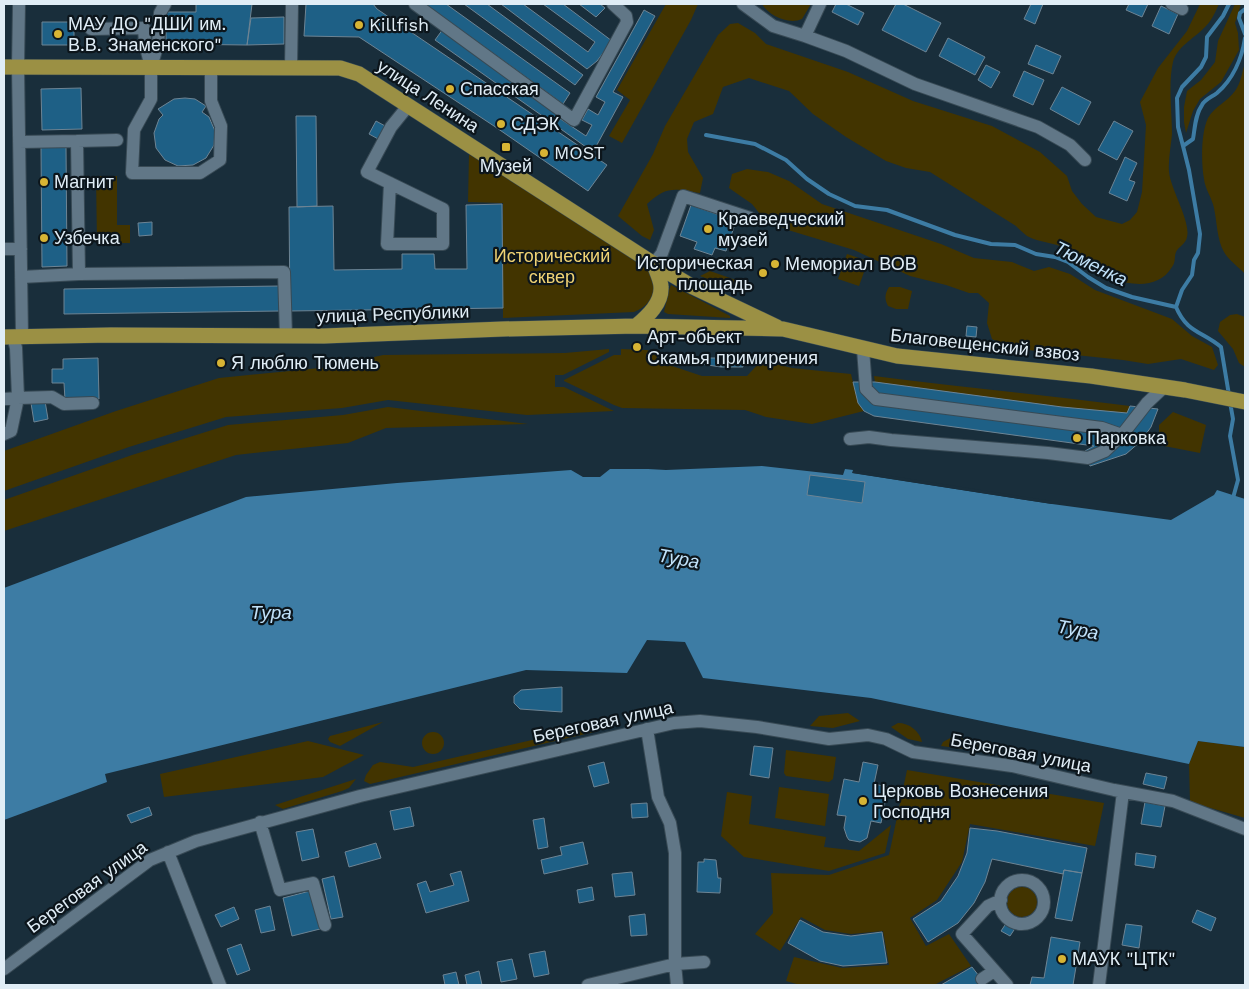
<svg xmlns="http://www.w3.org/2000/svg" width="1249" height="989" font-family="'Work Sans',sans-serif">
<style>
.green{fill:#423400}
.water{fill:#3d7ca4}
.pier{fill:#192e3b}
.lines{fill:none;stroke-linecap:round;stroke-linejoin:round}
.stream{stroke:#3d7ca4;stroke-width:4}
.building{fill:#1e6086;stroke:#6d8494}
.minor-casing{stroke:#384a55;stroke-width:14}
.major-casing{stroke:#384a55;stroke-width:16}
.minor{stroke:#617787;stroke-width:12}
.major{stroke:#9b9044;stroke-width:15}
.poi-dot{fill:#d7b434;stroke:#0c151b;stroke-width:2}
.labels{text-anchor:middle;stroke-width:4.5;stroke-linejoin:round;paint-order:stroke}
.poi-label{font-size:18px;fill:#e0edf6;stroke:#0c151b;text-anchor:start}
.street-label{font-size:18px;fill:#e0edf6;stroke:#0c151b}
.park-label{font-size:18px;fill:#f0d374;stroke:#0c151b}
.water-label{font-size:19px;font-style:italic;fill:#c1e2fa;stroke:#0c151b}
</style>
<rect width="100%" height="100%" fill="#192e3b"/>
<path class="green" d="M666 4H698L691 20 622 143 609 136 630 100 617 90Z
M762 4H811L802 19C789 25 769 16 762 4Z
M1200 4H1219C1215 13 1211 22 1203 29 1193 39 1177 47 1173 62 1168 83 1172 112 1172 134 1171 146 1168 160 1169 172 1171 190 1191 222 1187 237 1186 244 1178 247 1176 252 1174 257 1176 262 1172 267 1154 297 1110 281 1087 266 1079 261 1074 254 1066 249 1055 242 1039 243 1027 236 1023 233 1019 229 1016 226L930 172 906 168 886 161 846 137 813 114 789 91 749 78 723 87 713 114 694 122 687 139 688 152 703 178 700 193C675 189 667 185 647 204L654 230 650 240 642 236 618 216 653 154 665 126 718 35 730 24 738 23 755 33 766 44 848 72 913 101 992 126 1040 152 1067 176 1072 191 1082 204 1096 217 1122 224 1130 220 1137 212 1142 192 1146 125 1140 102 1158 68 1187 31Z
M1235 4H1241L1235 23 1238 33 1239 50 1221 82 1200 99 1193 111 1186 133 1184 122V107L1187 91 1201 80 1215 62 1218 41Z
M1245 63V274C1239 267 1229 261 1224 252 1217 240 1217 222 1214 208 1212 198 1205 189 1204 179 1201 163 1201 132 1208 118 1215 106 1227 102 1235 91 1241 83 1242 72 1245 63Z
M469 154 648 269C660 286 653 305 634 312L503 318V203L468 202Z
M747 169 768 172 789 181 822 204 941 244 974 258 1012 262 1034 271 1049 267 1070 274 1095 290 1172 319 1192 336 1212 347 1218 365 1214 370 1181 359 1148 364 1123 360 1010 348 992 339 987 323 989 303 978 293H969L946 285 910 276 854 250 788 230 764 219 752 204 729 188 732 174Z
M96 176H117V225H130V243H97Z
M847 254 868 261 859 286 838 279Z
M710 271 753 286 739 291 700 276Z
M671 285 730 316V318L668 314 664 312 669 290Z
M889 287H900L912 291 908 309H896L888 306C884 298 885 294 889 287Z
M1237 314 1245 317V367L1239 363 1233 349 1218 331 1220 322 1230 315Z
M609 349V352L563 375H555V387H564L614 411 527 415 388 400 342 408 226 417 129 447 4 491V451L116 411 219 378 330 367 383 355 565 353Z
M621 349 647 350 657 354V361L702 376H747L760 362H767L792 368 851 374 858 403 864 411 812 424 766 417 745 410 622 408 614 405 564 381V380L614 355H621Z
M874 376C960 387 1045 395 1130 406L1127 413 1062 407 875 382Z
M388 407 528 424 386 428 348 443 236 455 4 531V500L132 455 228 425 343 415Z
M1173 412 1206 425 1200 453 1159 445V425Z
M848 713 860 721 833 728 810 726 819 716Z
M383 722 340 746 330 742 328 739 330 736Z
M898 723C909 723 920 731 922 742L908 739 891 727Z
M589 727 594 732 370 784 364 781 366 775 373 765 380 762 413 767Z
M422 743a11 11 0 1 1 22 0a11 11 0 1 1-22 0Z
M954 736 993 748 997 753 941 746 943 742Z
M308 741 364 755 323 777 164 797 160 774Z
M1198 741 1245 747V818L1190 802 1189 764Z
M786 750 836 757 833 779 829 782 786 776 784 773Z
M907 770 1104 803 1095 846 970 824 962 862 937 900 910 918 926 946 949 934 971 966 934 985H800L786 981 794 957 842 968 889 965 883 931 851 934 825 930 801 917 780 951 755 934 773 913 771 873 829 875 889 855Z
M356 779 349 788 342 791 283 809 275 805Z
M779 787 829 794 825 826 775 818Z
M727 792 752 796 749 824 826 837 824 847 859 851 891 825 885 853 829 871 744 857 721 836Z
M1007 902a15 15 0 1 1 30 0a15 15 0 1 1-30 0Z"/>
<path class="water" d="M762 466 843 475 845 469 853 470V473L1052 504 1171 520 1214 495 1217 490 1245 499V747L1198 741 1189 764 871 698 703 678 685 642 647 640 627 673 526 670 105 774 107 782 4 820V588L246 497 397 483 571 470 583 477H600L610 469H648L666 470Z"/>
<path class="pier" d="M853 470 1052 501V504L852 473Z"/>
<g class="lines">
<path class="stream" d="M1245 9 1240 13 1239 18 1245 34
M706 135 755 144 786 160 807 179 829 194 855 206 887 210 955 235 991 244 1015 245 1036 254 1055 257 1068 262 1088 277 1106 288 1132 297 1176 307C1187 333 1202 331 1221 347L1229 395
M1183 146 1178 127 1177 98 1182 87 1201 67 1206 57 1207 37 1223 16 1229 4
M1176 307 1182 290 1192 275 1194 260 1198 253 1200 234 1189 170 1183 146 1193 139C1195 128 1195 115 1202 105 1205 99 1212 97 1217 93 1233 79 1242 58 1245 38
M1230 402 1233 419 1230 436 1238 480 1233 498"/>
</g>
<path class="building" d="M196 4H252L247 45 166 44V12H196Z
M306 4H373L377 9 607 165 588 191 494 126 359 37 304 36Z
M425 4H446L570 93 563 104Z
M464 4H487L583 75 575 85Z
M501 4H523L588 52 595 42 543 4H563L612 41 597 61 587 69Z
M579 4H600L605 8 596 17Z
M836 4H846L864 13 858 25 832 12Z
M896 4H903L941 23 926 52 882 30Z
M1031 4H1043L1035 24 1024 19Z
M1129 4H1148L1142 17 1126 10Z
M1161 6 1178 14 1169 34 1152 26Z
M644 10 655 16 613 92 623 97 593 152 551 122 556 116 586 136 592 125 582 120 588 109 598 115 605 102 596 97Z
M284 17V44L247 45 251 18Z
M42 22H74V45H42Z
M443 29 559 112 551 122 435 40Z
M948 38 985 57 975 75 939 56Z
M1036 45 1061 56 1053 74 1028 64Z
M986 65 1000 72 991 88 978 80Z
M1024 71 1044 80 1033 105 1013 96Z
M1062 87 1091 102 1079 125 1050 109Z
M81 88 82 129 42 130 41 89Z
M185 98 195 99 206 106 202 112 209 117 215 131 214 145 206 158 193 165 178 166 165 160 156 148 154 133 159 119 163 115 158 109 174 99Z
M296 116H316L317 206 297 207Z
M376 121 387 127 380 140 369 134Z
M1114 121 1133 131 1117 160 1098 150Z
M41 147H66L67 266 42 267Z
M1125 157 1137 163 1129 180 1135 182 1127 201 1109 193Z
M502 204 503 308 290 311 289 207 333 206 334 270 402 269V254H434L435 269H467L466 205Z
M691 205 736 221 726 251 715 248 712 255 694 249 697 242 680 236Z
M152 222V235L139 236 138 223Z
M280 286 281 311 64 314V289Z
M967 326 977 327 976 337 966 336Z
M98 358 99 399 65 400 64 383H52V369H63V359Z
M701 358H728V362H721V367L701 364Z
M728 358H743V367H721V362H728Z
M853 382H875L1062 407 1127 413 1130 406 1158 409 1151 427 1141 441 1126 454 1090 466 1085 451 1094 446 874 416 864 411 858 403Z
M45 401 48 419 34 422 31 403Z
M810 475 865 482 862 503 807 495Z
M562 687V712L520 709 514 703V696L521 690Z
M754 746 773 748 769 778 750 775Z
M604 762 609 783 594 787 588 766Z
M863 762 878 765 874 784 888 787 881 823 871 821 867 838 860 842 849 840 847 837 844 828 846 816 837 815 844 779 859 782Z
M1146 773 1167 777 1164 789 1143 784Z
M1145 802 1165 806 1161 827 1141 824Z
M647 803 648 817 632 818 631 804Z
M149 807 152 815 131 823 127 815Z
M410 807 414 826 394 830 390 811Z
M544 818 548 847 538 849 533 820Z
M970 828 997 831 1087 848 1082 873 1064 870 1063 874 992 859 985 882 974 903 958 923 928 942 913 919 941 901 958 876 967 853Z
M313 829 319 857 302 861 296 832Z
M583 842 588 864 544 874 541 860 562 855 560 847Z
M376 843 381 858 349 867 345 852Z
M1136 853 1156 856 1154 868 1135 865Z
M704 859 716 860 718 878H721L720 893 697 892 698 862H704Z
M1064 870 1082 873 1072 921 1055 918Z
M461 871 469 901 426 913 417 884 426 881 430 892 454 885 450 874Z
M632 872 635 895 615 897 612 874Z
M334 876 343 917 331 919 322 879Z
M592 887 594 900 579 903 577 890Z
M310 891 320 929 292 936 283 898Z
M270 906 275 930 261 933 255 910Z
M234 907 239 919 221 927 215 915Z
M1197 910 1216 918 1211 931 1192 922Z
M645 914 647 935 631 936 629 916Z
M800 920 823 932 851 936 882 932 887 963 843 966 820 961 788 943Z
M1007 922 1016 927 1010 936 1001 931Z
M1126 924 1142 926 1139 948 1122 945Z
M1051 937 1080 942 1073 985H1030L1032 977 1044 978Z
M241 944 250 970 237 975 227 949Z
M545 951 549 974 534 977 529 954Z
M512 959 517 979 501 982 497 962Z
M972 967 986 985H941Z
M479 971 482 985H467L465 975Z
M456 972 459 985H445L443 975Z"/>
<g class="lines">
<defs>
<path id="minor" d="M19 4 18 67 22 336
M415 4 574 120 627 22 626 16 613 4
M743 4 773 26 805 36 846 51 915 84 1038 127 1070 145 1085 160
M1172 4 1182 9
M91 29 144 28 145 44 151 67V99L134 130 132 173H200L220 160 221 126 211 101V68
M805 36 820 4
M151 67 158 44 160 13 165 4
M291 68 292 4
M77 141 117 140
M19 142 77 141 79 274
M390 183 387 244H443V209L367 172 391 127 408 106
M4 249H21
M654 264 662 253 683 196 750 218
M21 277 79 274 284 272 286 336
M13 336 16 348 18 398 52 397 64 404 93 403
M863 349 866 389 876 399 1102 428 1122 435
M4 399 18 398 11 431 4 434
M850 439 869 437 891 440 1048 453 1088 458 1105 451 1122 435 1147 403 1163 388
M647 729 658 797 670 823 675 853V964L677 985
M260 822 280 890 313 883 325 925
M168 852 220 985
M1000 902a22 22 0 1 1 44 0a22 22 0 1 1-44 0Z
M1001 900 988 906 962 934 1007 985
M4 969 150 860 196 841 360 796 674 723 700 721 757 727 829 739 868 735 886 739 913 752 1012 766 1114 790 1173 801 1245 829
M982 979 994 971
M588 985 675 964 704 962
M1099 985 1123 792"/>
<path id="major" d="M4 67 340 68 359 74 654 264 693 287 777 327
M636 326C648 316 662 303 661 287 661 280 656 271 654 264
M4 337 111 335 324 336 503 329 636 326 783 329 897 356 1091 376 1185 390 1245 402"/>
</defs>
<use href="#minor" class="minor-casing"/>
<use href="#major" class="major-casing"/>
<use href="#minor" class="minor"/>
<use href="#major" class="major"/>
</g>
<g class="poi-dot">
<circle cx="359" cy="25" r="5"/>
<circle cx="58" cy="34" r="5"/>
<circle cx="450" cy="89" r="5"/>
<circle cx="501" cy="124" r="5"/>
<rect x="501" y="142" width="10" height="10" rx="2.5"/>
<circle cx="544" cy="153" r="5"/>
<circle cx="44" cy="182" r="5"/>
<circle cx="708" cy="229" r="5"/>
<circle cx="44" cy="238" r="5"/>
<circle cx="775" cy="264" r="5"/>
<circle cx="763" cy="273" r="5"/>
<circle cx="637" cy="347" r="5"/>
<circle cx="221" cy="363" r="5"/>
<circle cx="1077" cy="438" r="5"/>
<circle cx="863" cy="801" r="5"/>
<circle cx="1062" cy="959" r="5"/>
</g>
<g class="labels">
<g class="poi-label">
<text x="68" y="30">МАУ ДО "ДШИ им.<tspan x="68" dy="21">В.В. Знаменского"</tspan></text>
<text x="369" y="31">Killfish</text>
<text x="460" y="95">Спасская</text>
<text x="511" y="130">СДЭК</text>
<text x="554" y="159">MOST</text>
<text x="506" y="172" text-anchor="middle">Музей</text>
<text x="54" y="188">Магнит</text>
<text x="718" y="225">Краеведческий<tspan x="718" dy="21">музей</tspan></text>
<text x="54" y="244">Узбечка</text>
<text x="753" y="269" text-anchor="end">Историческая<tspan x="753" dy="21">площадь</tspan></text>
<text x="785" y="270">Мемориал ВОВ</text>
<text x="647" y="343">Арт-обьект<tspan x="647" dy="21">Скамья примирения</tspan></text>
<text x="231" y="369">Я люблю Тюмень</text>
<text x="1087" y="444">Парковка</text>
<text x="873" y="797">Церковь Вознесения<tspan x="873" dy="21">Господня</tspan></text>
<text x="1072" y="965">МАУК "ЦТК"</text>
</g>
<g class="street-label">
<text transform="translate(428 96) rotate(33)" y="6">улица Ленина</text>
<text transform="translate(393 314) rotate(-2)" y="6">улица Республики</text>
<text transform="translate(985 345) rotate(6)" y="6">Благовещенский взвоз</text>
<text transform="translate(603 722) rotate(-12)" y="6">Береговая улица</text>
<text transform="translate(1021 753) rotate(11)" y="6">Береговая улица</text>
<text transform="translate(87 887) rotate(-36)" y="6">Береговая улица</text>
</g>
<g class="park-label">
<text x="552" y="262">Исторический<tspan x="552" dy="21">сквер</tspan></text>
</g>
<g class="water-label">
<text transform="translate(1091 263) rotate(26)" y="7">Тюменка</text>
<text transform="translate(679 558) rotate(10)" y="7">Тура</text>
<text x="271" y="619">Тура</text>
<text transform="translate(1078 629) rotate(10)" y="7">Тура</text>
</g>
</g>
<rect width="1249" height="989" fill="none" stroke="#e0edf6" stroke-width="10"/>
</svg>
